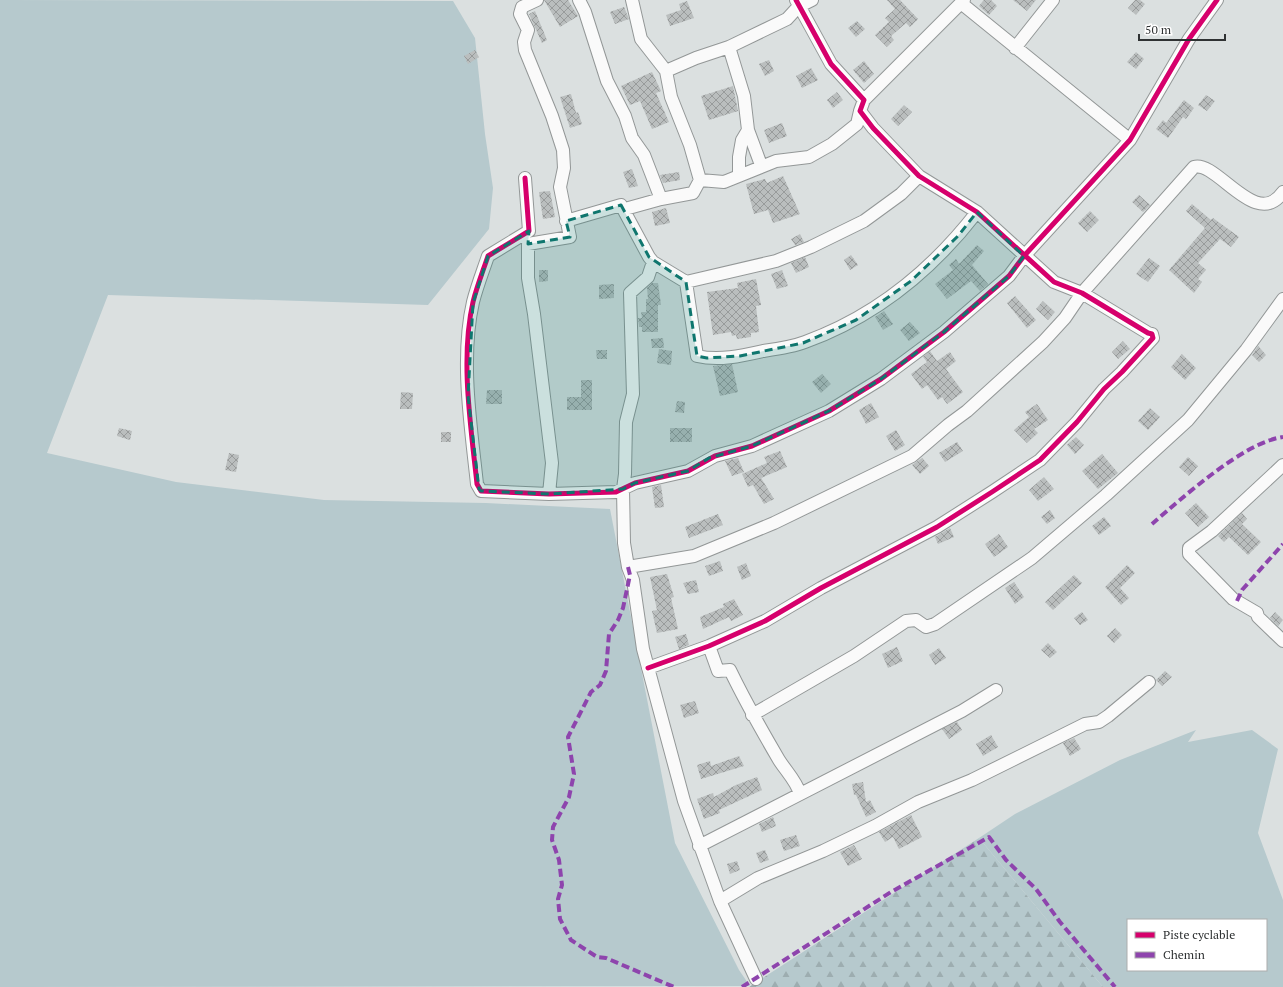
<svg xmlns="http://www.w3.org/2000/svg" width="1283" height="987" font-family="'PT Serif',serif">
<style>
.green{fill:#b6c9cd;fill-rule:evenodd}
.forest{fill:url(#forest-firs)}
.building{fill:url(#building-cross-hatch)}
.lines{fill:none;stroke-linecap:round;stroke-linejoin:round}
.minor-casing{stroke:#939797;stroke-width:14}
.minor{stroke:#fafafa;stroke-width:12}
.quiet{stroke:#8e44ad;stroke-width:4;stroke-dasharray:8 4;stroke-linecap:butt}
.cycleway-casing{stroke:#fff;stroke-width:8}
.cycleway{stroke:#d6006c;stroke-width:5}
.marked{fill:#0f766e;fill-opacity:0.2;stroke:#0f766e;stroke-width:3;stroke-dasharray:8 5;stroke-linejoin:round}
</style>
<defs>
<pattern id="forest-firs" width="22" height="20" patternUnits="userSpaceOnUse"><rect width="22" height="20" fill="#b6c9cd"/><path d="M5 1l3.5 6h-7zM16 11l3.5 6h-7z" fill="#9dadb0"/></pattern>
<pattern id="building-cross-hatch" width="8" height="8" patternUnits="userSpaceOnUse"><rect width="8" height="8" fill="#babebe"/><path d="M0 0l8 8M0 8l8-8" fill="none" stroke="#989b9b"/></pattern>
</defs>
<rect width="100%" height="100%" fill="#dbe0e0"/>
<path class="green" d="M0 0 453 1 475 38 485 134 493 188 489 229 428 305 108 295 47 453 176 482 324 500 486 503 610 509 675 843 739 970 750 986 0 987Z
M1196 730 1188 742 1252 730 1278 749 1258 833 1283 900V987H1103L979 838 1015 814 1120 760ZM1128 920H1266V970H1128Z"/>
<path class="forest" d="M979 838 1103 987H749Z"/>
<path class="building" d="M544 0H568L578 16 560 27Z
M887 0H900L918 19 910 27 906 23 891 36 894 40 887 47 875 35 889 22 885 18 895 9Z
M984 0H991L997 6 989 15 979 6Z
M1013 0H1036L1027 11Z
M1135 0H1140L1145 4 1136 15 1128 8Z
M687 1 694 18 670 26 666 15 681 10 679 4Z
M624 7 629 19 615 24 610 12Z
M535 11 547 40 542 43 529 14Z
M857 21 865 29 856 37 848 28Z
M475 50 479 57 468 64 464 56Z
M1136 52 1144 59 1136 69 1127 62Z
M769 60 774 71 765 76 759 64Z
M864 61 874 74 864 83 853 70Z
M811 68 818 80 802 88 796 76Z
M652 72 661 91 656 93 669 122 652 129 640 101 630 105 621 86Z
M733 86 738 111 709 120 701 96Z
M837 92 843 100 833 108 827 100Z
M571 94 576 113 578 112 582 124 570 128 560 97Z
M1206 95 1215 101 1207 111 1198 105Z
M1184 100 1194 108 1186 119 1183 117 1168 138 1156 129 1163 120 1166 123Z
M904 105 912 112 898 126 891 119Z
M782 123 787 136 769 143 764 130Z
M632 169 638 186 629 188 623 172Z
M679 172 680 180 663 183 660 175Z
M783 176 800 214 773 223 768 210 754 214 746 184 765 179 767 183Z
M550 191 555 217 543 219 539 192Z
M1139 195 1150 205 1143 212 1132 202Z
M1192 204 1211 220 1213 218 1239 237 1231 247 1220 239 1198 263 1206 270 1198 279 1202 282 1194 293 1169 270 1205 228 1186 211Z
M666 208 670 223 655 226 652 212Z
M1090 211 1099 220 1087 232 1078 223Z
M800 234 804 242 795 245 791 239Z
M977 245 984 251 972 265 988 284 980 291 971 281 947 299 935 284 953 270 949 265 956 259 959 264Z
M851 255 858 265 850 270 844 260Z
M805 257 809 267 796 273 791 263Z
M1149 258 1160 266 1148 282 1136 274Z
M539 270H548V281L539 282Z
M782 270 788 286 777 289 771 274Z
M756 279 761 305 756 306 759 332 751 333V337L737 339 736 335 732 336 731 332 713 335 707 292 738 288 737 283Z
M652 283H658L661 305H658V332H642V327H639L638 318H642L641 312H646V299H648L647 288Z
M614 284V298L599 299V285Z
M1015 296 1036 320 1027 328 1007 303Z
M1043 301 1055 312 1048 320 1036 309Z
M884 311 893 324 883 330 875 317Z
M910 322 920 333 909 341 900 330Z
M663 338 664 348H652L651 339Z
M1123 341 1130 349 1118 359 1112 352Z
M1258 346 1266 355 1259 362 1252 355Z
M659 349 672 351 671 365 657 363Z
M596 350H607V359H597Z
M930 351 937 361 950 352 956 361 946 369 963 392 947 404 942 397 938 400 927 385 922 389 911 374 927 362 923 357Z
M1182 354 1196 368 1185 380 1171 367Z
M732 364 738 392 720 396 713 366Z
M822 374 831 384 821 393 812 382Z
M581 380H592V410H567V397H581Z
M487 390H502V404H486Z
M401 392 413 393 412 409H400Z
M677 401 685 402 684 413 675 412Z
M871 403 879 417 866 424 859 410Z
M1037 404 1048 420 1034 429 1038 433 1027 443 1014 430 1029 417 1025 412Z
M1150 408 1160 417 1148 430 1138 421Z
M119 428 132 431 130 440 117 436Z
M670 428H692V442H670Z
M896 430 905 445 895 451 886 436Z
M441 432H451V442H441Z
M1076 437 1084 445 1075 454 1067 445Z
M957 442 963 451 945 462 939 453Z
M780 451 787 467 761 478 774 499 764 504 753 485 748 487 742 474 767 463 764 457Z
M229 453 239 455 236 472 225 470Z
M1102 454 1118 473 1098 489 1082 471Z
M1188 457 1198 466 1189 476 1179 467Z
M738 458 744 472 732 476 725 461Z
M922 458 929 466 920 474 912 465Z
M1044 477 1054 489 1038 501 1029 490Z
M661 485 664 507 655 508 652 487Z
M1196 503 1209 517 1198 527 1185 513Z
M1050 510 1055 518 1047 524 1041 517Z
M1242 513 1247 519 1242 524 1261 542 1248 555 1229 537 1224 542 1218 536Z
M718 514 723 525 689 538 685 527Z
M1104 517 1111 526 1099 535 1092 526Z
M950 528 954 537 938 544 935 537Z
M999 534 1008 547 994 557 985 544Z
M720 561 723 571 709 576 705 566Z
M746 563 751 576 742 580 737 567Z
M1127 565 1135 573 1120 588 1129 598 1121 605 1105 587Z
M667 574 674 597 671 598 678 629 657 633 652 611 657 610 650 577Z
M1074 575 1082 583 1053 610 1045 602Z
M696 580 699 592 688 594 683 583Z
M1014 582 1024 597 1015 604 1005 588Z
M734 599 743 615 731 621 729 617 703 629 700 617 724 607 723 604Z
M1082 612 1088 620 1080 625 1074 618Z
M1275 612 1283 620 1278 626 1270 618Z
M1115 628 1122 635 1114 643 1107 636Z
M686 634 689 645 679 649 675 637Z
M1048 643 1057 652 1050 658 1041 650Z
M897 647 903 661 888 668 882 654Z
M939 648 946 658 935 665 929 655Z
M1165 671 1172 677 1162 686 1156 680Z
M695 701 699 713 684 718 680 705Z
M957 722 962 730 949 739 942 729Z
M991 735 998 747 983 756 976 744Z
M1074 738 1081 749 1070 756 1063 743Z
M739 756 744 766 701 779 697 765 710 761 711 766Z
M757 777 762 790 719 810 720 813 704 819 697 799 713 793 714 797 736 785Z
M863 782 866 802 870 800 876 812 866 817 856 795H854L852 784Z
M911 815 922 837 899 849 893 837 885 842 879 832Z
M773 817 776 826 762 832 759 824Z
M796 835 800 846 784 851 780 840Z
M854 845 862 859 848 866 840 852Z
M765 850 769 860 760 863 756 853Z
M737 861 740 870 730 874 727 864Z"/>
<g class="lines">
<defs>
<path id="minor" d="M537 0 522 7 520 14 528 30 524 42 525 50 552 116 563 150 564 168 560 187 570 237 528 244V278L534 314 552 463 549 494
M579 0 585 12 607 81 625 116 632 138 644 155 661 199
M632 0 641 39 666 71 671 97 690 145 700 180
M961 3 1130 140
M729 47 744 96 748 130 742 140 739 157V175
M1015 48 1053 0
M666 71 696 58 729 47 787 19 798 7 812 0
M864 100 964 0
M748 130 761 165
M525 178 529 231 488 256C483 271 477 286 473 302 460 359 471 427 477 484L481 491 549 494 616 492 635 483 688 471 715 456 752 446 829 411 881 379 944 332 1009 276 1024 256 1130 140 1189 39 1217 0
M625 209 661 199 693 193 700 180 724 182 776 161 809 157 832 144 857 124 860 111
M566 221 621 205 649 257 653 262 686 282 776 261 811 247 864 221 901 194 919 176
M653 262 648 277 630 293 633 394 626 422 625 474 623 489 624 543 628 567 633 580 643 649 684 801 720 901 756 979
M686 282 697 356C719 361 741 356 763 351 777 349 792 347 805 342 874 317 932 270 977 212
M1283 465 1212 531 1189 548V554L1233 599 1257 613 1258 617 1283 641
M628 567 694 556 774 523 912 456 948 425 967 411 1043 342 1065 318 1082 293 1194 167C1217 160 1256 231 1283 192
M709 646 718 671 730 670C745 701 762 731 779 760 786 771 797 782 800 794
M648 668 709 646 765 621 821 588 937 527 992 492 1040 460 1077 422 1104 389 1122 372 1153 338 1152 334 1148 333 1082 293 1054 282 977 212 919 176 873 128 860 111 864 100 831 64 796 0
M752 715 854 656 906 621 916 620 926 627 935 624 1032 558 1106 495 1188 420 1246 350 1283 299
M699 846 962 711 996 690
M720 901 758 878 823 851 875 826 918 802 972 780 1085 724 1099 722 1108 716 1149 682"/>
</defs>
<use href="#minor" class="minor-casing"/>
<use href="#minor" class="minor"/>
<path class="quiet" d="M1152 524C1182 498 1244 442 1283 437
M628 567 630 575 623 608 618 620 609 634 606 671 600 685 591 692 568 737 574 774 569 797 553 827 552 840 559 860 562 885 558 899 560 919 571 940 597 957 606 958 674 987
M1237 601 1242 590 1283 544
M742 987 891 892 989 837 1006 860 1036 889 1060 922 1115 987"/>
<defs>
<path id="cycleway" d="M525 178 529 231 488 256C483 271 477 286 473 302 460 359 471 427 477 484L481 491 549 494 616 492 635 483 688 471 715 456 752 446 829 411 881 379 944 332 1009 276 1024 256 1130 140 1189 39 1217 0
M648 668 709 646 765 621 821 588 937 527 992 492 1040 460 1077 422 1104 389 1122 372 1153 338 1152 334 1148 333 1082 293 1054 282 977 212 919 176 873 128 860 111 864 100 831 64 796 0"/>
</defs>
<use href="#cycleway" class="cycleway-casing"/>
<use href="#cycleway" class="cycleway"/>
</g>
<path class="marked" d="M621 205 649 257 686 282 697 356 707 358 740 356 803 343 856 320 911 281 958 236 977 212 1024 256 1009 276 944 332 881 379 829 411 752 446 709 458 688 471 635 483 623 489 549 494 481 491 479 489 468 396 473 303 488 256 529 231 528 244 570 237 566 221Z"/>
<rect x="1127" y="919" width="140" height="52" fill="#ffffff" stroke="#acadad"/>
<rect x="1135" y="932" width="20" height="6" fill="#d6006c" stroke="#acadad"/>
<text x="1163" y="939" font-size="12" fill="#2f3233">Piste cyclable</text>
<rect x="1135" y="952" width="20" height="6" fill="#8e44ad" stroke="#acadad"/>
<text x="1163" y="959" font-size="12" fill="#2f3233">Chemin</text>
<path d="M1139 34v6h86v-6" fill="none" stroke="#2f3233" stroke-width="2"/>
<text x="1145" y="34" font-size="12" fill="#2f3233" stroke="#ffffff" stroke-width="3" paint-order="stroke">50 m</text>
</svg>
